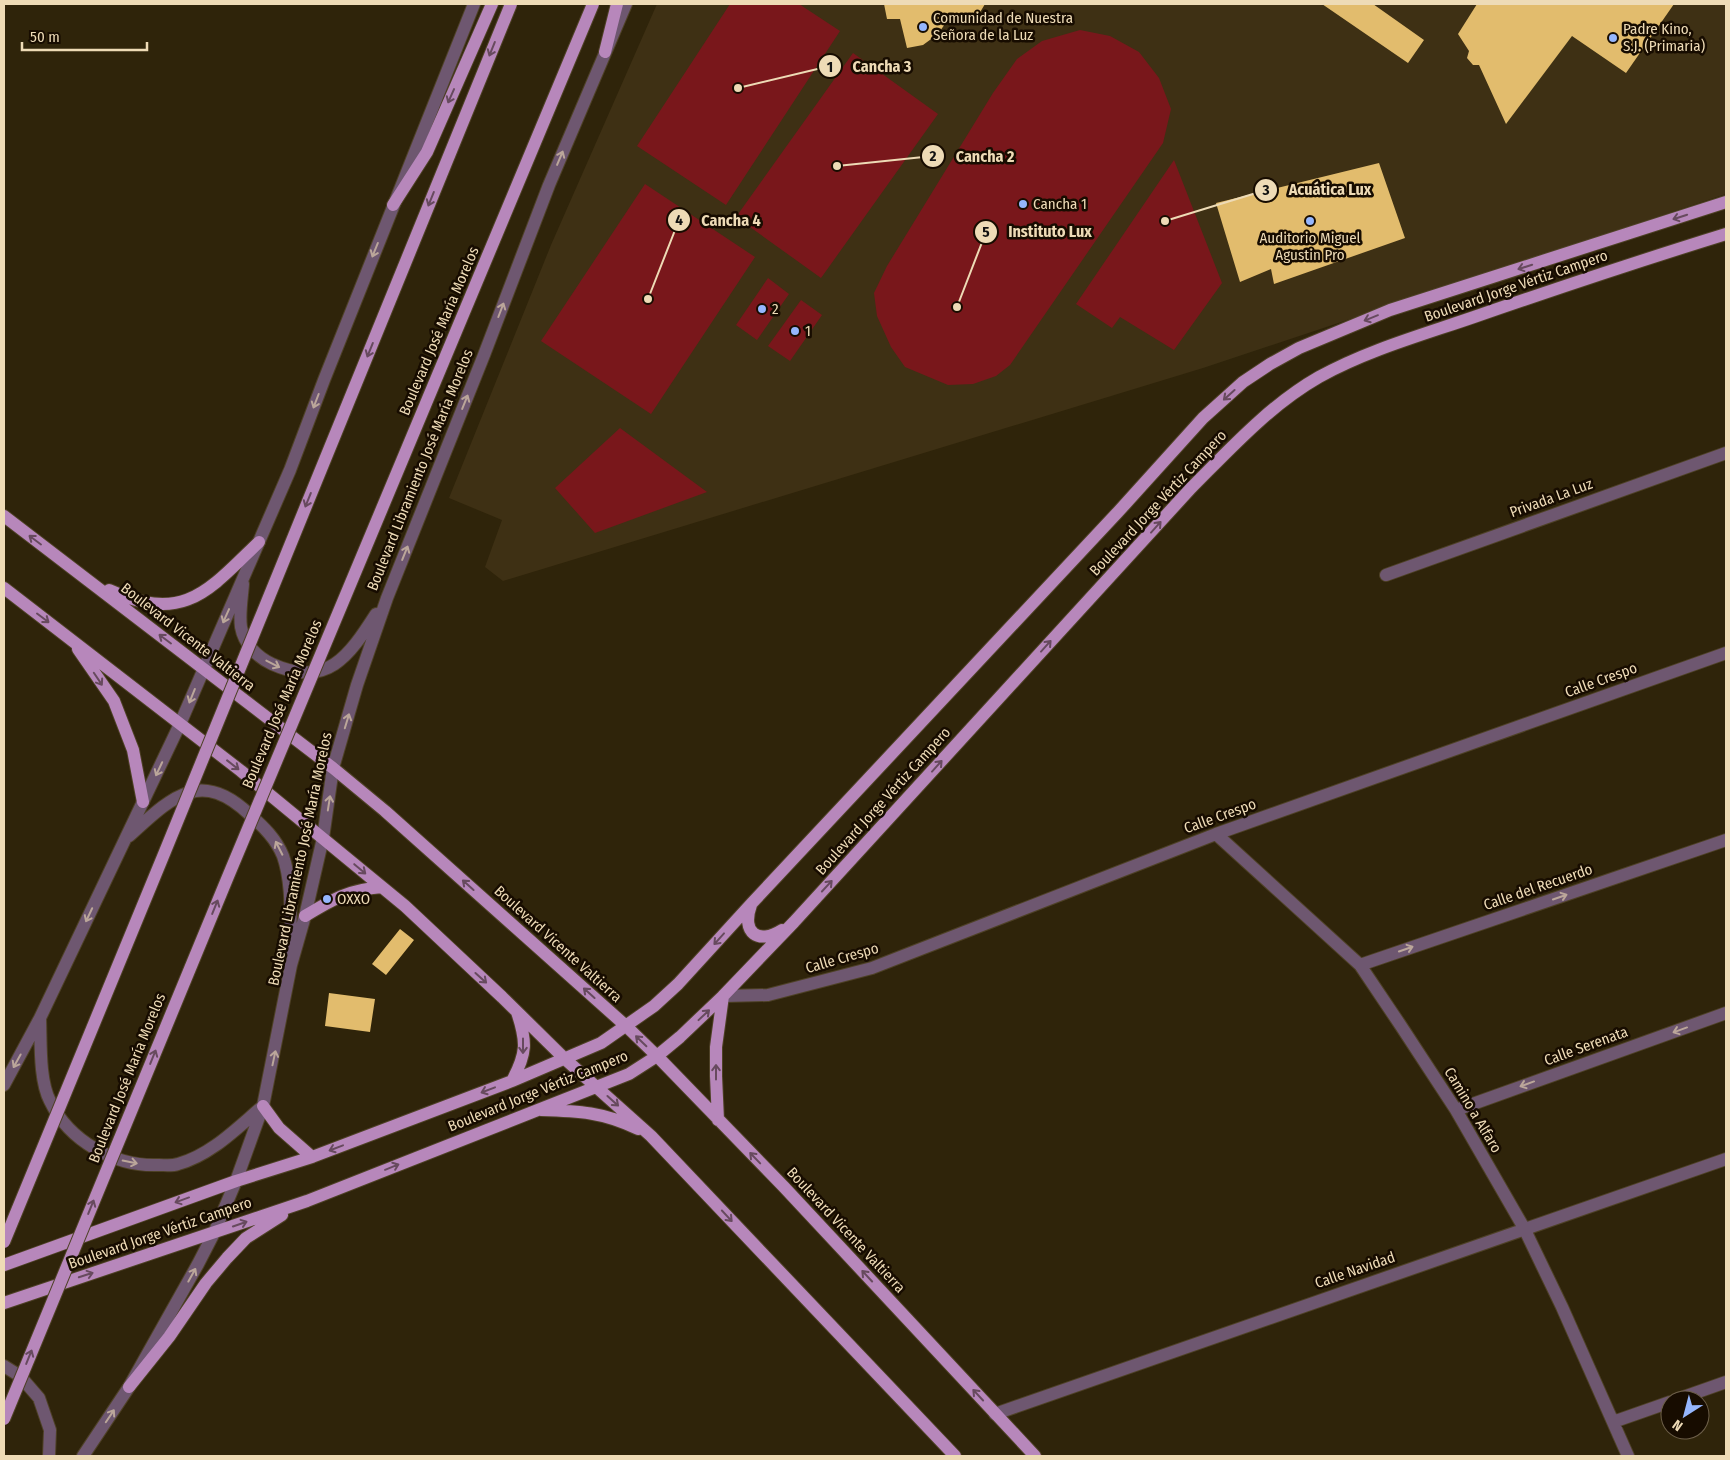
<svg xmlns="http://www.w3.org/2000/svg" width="1730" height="1460" font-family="'Fira Sans Condensed',sans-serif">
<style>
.built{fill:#3e3014}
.green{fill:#79171b}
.building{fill:#e2bc6d}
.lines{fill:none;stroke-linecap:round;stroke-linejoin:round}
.minor-casing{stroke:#4e4126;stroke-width:14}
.major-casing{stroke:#4e4126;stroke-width:14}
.minor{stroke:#6e5770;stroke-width:12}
.major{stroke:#b787bb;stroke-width:12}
.major-bridge-casing{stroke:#4e4126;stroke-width:14;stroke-linecap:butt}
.major-bridge{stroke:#b787bb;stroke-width:12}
.oneway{stroke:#674a5e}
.oneway2{stroke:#bba69a}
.poi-dot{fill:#95b6fd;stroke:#170c00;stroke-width:2}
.labels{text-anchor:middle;stroke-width:5;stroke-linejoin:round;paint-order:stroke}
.poi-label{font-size:15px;fill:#eedbb6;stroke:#170c00;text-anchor:start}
.street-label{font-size:15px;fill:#eedbb6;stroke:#170c00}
.leader{fill:none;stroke:#eedbb6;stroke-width:2}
.callout-dot{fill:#eedbb6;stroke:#170c00;stroke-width:2}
.mark-label{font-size:15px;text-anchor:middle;font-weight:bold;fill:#111}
.callout-label{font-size:16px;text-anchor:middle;font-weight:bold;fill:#eedbb6;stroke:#170c00;stroke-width:5;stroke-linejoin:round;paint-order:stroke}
</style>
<rect width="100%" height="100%" fill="#2f240a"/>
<path class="built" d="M657 4H1726V194L1203 368 503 581 485 567 502 520 449 498 551 245Z"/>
<path class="green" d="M730 4H799L840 31 726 205 637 146Z
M1080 30 1110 36 1139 52 1159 78 1171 109 1163 143 1010 365 996 376 973 384 948 385 905 367 891 347 877 316 874 293 887 266 993 93 1017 59 1042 41Z
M853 53 938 114 821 278 736 217Z
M1174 160 1222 283 1174 350 1120 317 1112 328 1076 304Z
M645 184 755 257 651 414 541 341Z
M768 278 789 294 757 340 736 325Z
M801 300 822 315 790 361 768 346Z
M620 428 707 492 595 533 555 488Z"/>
<path class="building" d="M884 4H985L976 19 969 21 961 17 947 21 938 34 923 45 907 48 900 19H887Z
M1322 4H1373L1424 40 1408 63Z
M1477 4H1674L1626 73 1572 36 1506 124 1479 65H1473L1467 58 1469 51 1458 34Z
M1379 163 1405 238 1274 284 1271 269 1240 282 1216 203Z
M400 929 414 940 386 975 372 964Z
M329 993 375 999 370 1032 325 1026Z"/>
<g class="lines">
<defs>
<path id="minor" d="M1386 575 1726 453
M243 584C242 597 239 614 241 627 244 644 257 657 272 664 327 689 349 656 376 614
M1216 834 1360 965 1401 1026 1456 1110 1524 1228 1562 1307 1628 1456
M129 836C171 798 200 767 250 815 264 827 276 839 283 856 293 885 290 920 291 950
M1360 965 1726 840
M723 996 768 995 872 968 1216 834 1726 653
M40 1018C41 1042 39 1080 50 1101 69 1141 115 1167 159 1165 165 1165 172 1166 178 1164 211 1155 237 1128 263 1106
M4 1085 40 1018 180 724 290 470 324 380 474 4
M1456 1110 1726 1013
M4 1366 20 1376 39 1398 50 1430 49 1456
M1675 1400 1726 1382
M995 1414 1726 1159
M1613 1422 1670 1402
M83 1456 129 1387 198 1264 214 1233 236 1181 263 1106 291 965 305 916 323 838 333 768 357 685 387 598 484 355 549 185 626 4"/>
<path id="major" d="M605 52 617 4
M393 205 427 152 492 4
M4 516 333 768 385 811 626 1026 657 1056 784 1187 1035 1456
M4 588 241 771 405 906 502 997 565 1059 651 1136 955 1456
M109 590C184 624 207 592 259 542
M78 649 114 701 133 750 143 802
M751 905C741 933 758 945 782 930
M305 916C333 899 348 890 382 887
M512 1081C527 1053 527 1042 517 1012
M263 1106 279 1128 312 1157
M541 1110C578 1111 604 1112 638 1129
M718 1120 716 1076V1047L723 996
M4 1265 236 1181 312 1157 512 1081 601 1043 654 1006 678 984 752 903 1118 512 1203 418 1243 382 1270 364 1299 348 1390 310 1726 202
M4 1303 307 1201 629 1074 657 1056 680 1037 723 996 794 922 1191 488C1231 448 1270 405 1319 377 1368 350 1422 335 1474 317 1558 288 1642 260 1726 234
M129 1387 169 1337 206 1283 227 1258 246 1238 282 1215"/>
</defs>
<use href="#minor" class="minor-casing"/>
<use href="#major" class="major-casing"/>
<use href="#minor" class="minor"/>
<use href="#major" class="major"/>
<defs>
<path id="major-bridge" d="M4 1242 164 854 511 4
M4 1419 227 879 593 4"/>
</defs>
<use href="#major-bridge" class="major-bridge-casing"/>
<use href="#major-bridge" class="major-bridge"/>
</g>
<defs><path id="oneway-shaft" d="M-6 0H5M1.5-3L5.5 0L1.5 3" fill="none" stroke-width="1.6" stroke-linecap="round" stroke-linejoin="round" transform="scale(1.25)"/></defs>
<g class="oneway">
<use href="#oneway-shaft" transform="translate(492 49) rotate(112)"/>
<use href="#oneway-shaft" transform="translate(451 96) rotate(114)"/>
<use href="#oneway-shaft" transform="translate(431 199) rotate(112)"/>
<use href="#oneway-shaft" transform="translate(1680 217) rotate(162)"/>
<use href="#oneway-shaft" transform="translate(1525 267) rotate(162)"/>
<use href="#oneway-shaft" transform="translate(1371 318) rotate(158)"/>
<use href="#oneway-shaft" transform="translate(370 350) rotate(112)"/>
<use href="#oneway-shaft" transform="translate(1229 395) rotate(138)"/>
<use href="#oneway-shaft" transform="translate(308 500) rotate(112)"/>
<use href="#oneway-shaft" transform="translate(1156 527) rotate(-48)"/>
<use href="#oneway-shaft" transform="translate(35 540) rotate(-143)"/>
<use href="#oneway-shaft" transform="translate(43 618) rotate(37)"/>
<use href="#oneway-shaft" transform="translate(165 639) rotate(-143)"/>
<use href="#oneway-shaft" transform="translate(1046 646) rotate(-48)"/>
<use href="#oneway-shaft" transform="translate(98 679) rotate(56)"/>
<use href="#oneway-shaft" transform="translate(233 765) rotate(38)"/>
<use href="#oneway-shaft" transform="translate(937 766) rotate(-48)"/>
<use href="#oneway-shaft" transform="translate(360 869) rotate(40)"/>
<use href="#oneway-shaft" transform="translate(468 885) rotate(-138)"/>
<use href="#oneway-shaft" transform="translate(827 886) rotate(-47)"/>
<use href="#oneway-shaft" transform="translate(215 907) rotate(-68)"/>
<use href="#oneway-shaft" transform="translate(719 939) rotate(132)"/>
<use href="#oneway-shaft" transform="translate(481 978) rotate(42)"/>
<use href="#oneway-shaft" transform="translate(589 993) rotate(-138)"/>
<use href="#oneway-shaft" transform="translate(704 1015) rotate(-43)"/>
<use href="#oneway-shaft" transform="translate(641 1041) rotate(-136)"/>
<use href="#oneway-shaft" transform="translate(523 1046) rotate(90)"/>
<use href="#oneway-shaft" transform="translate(153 1057) rotate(-68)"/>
<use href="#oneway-shaft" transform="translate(716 1072) rotate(-90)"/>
<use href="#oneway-shaft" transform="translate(488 1090) rotate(159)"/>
<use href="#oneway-shaft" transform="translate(613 1101) rotate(42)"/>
<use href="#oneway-shaft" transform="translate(336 1148) rotate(159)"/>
<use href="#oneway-shaft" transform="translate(755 1158) rotate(-134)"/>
<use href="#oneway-shaft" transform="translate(392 1167) rotate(-22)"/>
<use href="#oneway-shaft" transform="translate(182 1200) rotate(160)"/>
<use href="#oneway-shaft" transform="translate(91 1207) rotate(-68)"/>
<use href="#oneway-shaft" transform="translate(727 1216) rotate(47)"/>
<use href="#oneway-shaft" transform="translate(240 1224) rotate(-19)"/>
<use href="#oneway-shaft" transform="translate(86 1275) rotate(-18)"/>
<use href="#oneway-shaft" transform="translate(867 1276) rotate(-133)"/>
<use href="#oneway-shaft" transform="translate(29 1357) rotate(-68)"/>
<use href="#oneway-shaft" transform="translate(978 1395) rotate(-133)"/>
</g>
<g class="oneway2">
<use href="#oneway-shaft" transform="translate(560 158) rotate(-67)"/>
<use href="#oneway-shaft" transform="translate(375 250) rotate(112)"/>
<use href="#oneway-shaft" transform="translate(501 310) rotate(-69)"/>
<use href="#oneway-shaft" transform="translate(316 401) rotate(111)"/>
<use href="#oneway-shaft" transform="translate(465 402) rotate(-68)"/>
<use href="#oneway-shaft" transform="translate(405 553) rotate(-68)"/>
<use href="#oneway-shaft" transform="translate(226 616) rotate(114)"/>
<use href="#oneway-shaft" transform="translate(273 664) rotate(27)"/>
<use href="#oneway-shaft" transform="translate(192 696) rotate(112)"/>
<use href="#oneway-shaft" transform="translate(347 721) rotate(-73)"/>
<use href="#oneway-shaft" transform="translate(159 769) rotate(115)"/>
<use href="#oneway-shaft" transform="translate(329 803) rotate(-81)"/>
<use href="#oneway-shaft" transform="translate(279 848) rotate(-117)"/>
<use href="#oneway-shaft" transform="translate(1560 897) rotate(-19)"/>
<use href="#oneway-shaft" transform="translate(89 915) rotate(115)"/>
<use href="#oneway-shaft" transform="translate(1406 949) rotate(-19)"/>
<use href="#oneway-shaft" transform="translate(1680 1030) rotate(160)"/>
<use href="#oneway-shaft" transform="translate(274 1058) rotate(-78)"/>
<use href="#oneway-shaft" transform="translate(17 1061) rotate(119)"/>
<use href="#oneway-shaft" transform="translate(1527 1084) rotate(160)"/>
<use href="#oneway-shaft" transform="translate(130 1162) rotate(11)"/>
<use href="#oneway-shaft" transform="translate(192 1275) rotate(-61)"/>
<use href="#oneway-shaft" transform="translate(110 1416) rotate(-56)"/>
</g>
<g class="poi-dot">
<circle cx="923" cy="27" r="5"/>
<circle cx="1613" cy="38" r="5"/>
<circle cx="1023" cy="204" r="5"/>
<circle cx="1310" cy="221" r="5"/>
<circle cx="762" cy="309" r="5"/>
<circle cx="795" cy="331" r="5"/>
<circle cx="327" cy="899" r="5"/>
</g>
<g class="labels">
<g class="poi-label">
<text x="933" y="23">Comunidad de Nuestra<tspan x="933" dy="17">Señora de la Luz</tspan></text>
<text x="1623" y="34">Padre Kino,<tspan x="1623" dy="17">S.J. (Primaria)</tspan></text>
<text x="1033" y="209">Cancha 1</text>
<text x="1310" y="243" text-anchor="middle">Auditorio Miguel<tspan x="1310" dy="17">Agustin Pro</tspan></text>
<text x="772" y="314">2</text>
<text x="805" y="336">1</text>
<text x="337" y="904">OXXO</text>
</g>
<g class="street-label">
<text transform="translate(1516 286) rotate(-19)" y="5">Boulevard Jorge Vértiz Campero</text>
<text transform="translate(439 331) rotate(-67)" y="5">Boulevard José María Morelos</text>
<text transform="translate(420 470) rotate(-68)" y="5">Boulevard Libramiento José María Morelos</text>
<text transform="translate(1551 498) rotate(-20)" y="5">Privada La Luz</text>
<text transform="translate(1158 503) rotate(-47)" y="5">Boulevard Jorge Vértiz Campero</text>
<text transform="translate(188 637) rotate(38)" y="5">Boulevard Vicente Valtierra</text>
<text transform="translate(1601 680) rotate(-20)" y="5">Calle Crespo</text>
<text transform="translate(282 704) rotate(-67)" y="5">Boulevard José María Morelos</text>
<text transform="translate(883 801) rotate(-48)" y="5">Boulevard Jorge Vértiz Campero</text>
<text transform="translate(1220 816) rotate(-20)" y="5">Calle Crespo</text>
<text transform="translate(300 859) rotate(-78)" y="5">Boulevard Libramiento José María Morelos</text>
<text transform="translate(1538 887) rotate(-19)" y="5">Calle del Recuerdo</text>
<text transform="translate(558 944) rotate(42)" y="5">Boulevard Vicente Valtierra</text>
<text transform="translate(842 958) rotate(-16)" y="5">Calle Crespo</text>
<text transform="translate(1586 1046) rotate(-20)" y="5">Calle Serenata</text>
<text transform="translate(127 1078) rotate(-68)" y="5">Boulevard José María Morelos</text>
<text transform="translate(538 1091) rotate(-22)" y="5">Boulevard Jorge Vértiz Campero</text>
<text transform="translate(1473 1110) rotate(59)" y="5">Camino a Alfaro</text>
<text transform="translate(846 1230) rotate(47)" y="5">Boulevard Vicente Valtierra</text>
<text transform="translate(160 1233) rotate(-19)" y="5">Boulevard Jorge Vértiz Campero</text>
<text transform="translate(1355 1270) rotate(-19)" y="5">Calle Navidad</text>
</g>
</g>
<path class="leader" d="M738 88L830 66M837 166L933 156M1165 221L1266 190M648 299L679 220M957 307L986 232"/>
<g class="callout-dot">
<circle cx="738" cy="88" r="5"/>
<circle cx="837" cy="166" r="5"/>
<circle cx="1165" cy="221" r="5"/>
<circle cx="648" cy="299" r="5"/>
<circle cx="957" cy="307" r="5"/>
<circle cx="830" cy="66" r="12"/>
<circle cx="933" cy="156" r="12"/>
<circle cx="1266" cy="190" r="12"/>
<circle cx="679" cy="220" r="12"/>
<circle cx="986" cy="232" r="12"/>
</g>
<g class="mark-label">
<text x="830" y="72">1</text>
<text x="933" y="161">2</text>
<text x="1266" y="195">3</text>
<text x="679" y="225">4</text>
<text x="986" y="237">5</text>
</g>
<g class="callout-label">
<text x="882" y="72">Cancha 3</text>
<text x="985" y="162">Cancha 2</text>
<text x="1330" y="195">Acuática Lux</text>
<text x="731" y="226">Cancha 4</text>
<text x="1050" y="237">Instituto Lux</text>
</g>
<rect width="1730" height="1460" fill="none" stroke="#eedbb6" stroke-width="10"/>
<g transform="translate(1685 1415) rotate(216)"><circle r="24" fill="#170c00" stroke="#6d5f49"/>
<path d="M0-4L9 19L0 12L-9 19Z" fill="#95b6fd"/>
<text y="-8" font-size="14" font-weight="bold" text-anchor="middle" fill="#eedbb6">N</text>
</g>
<path d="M22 42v8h125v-8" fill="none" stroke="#eedbb6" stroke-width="2.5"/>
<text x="30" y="42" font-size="15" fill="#eedbb6" stroke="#170c00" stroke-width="4" paint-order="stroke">50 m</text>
</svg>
